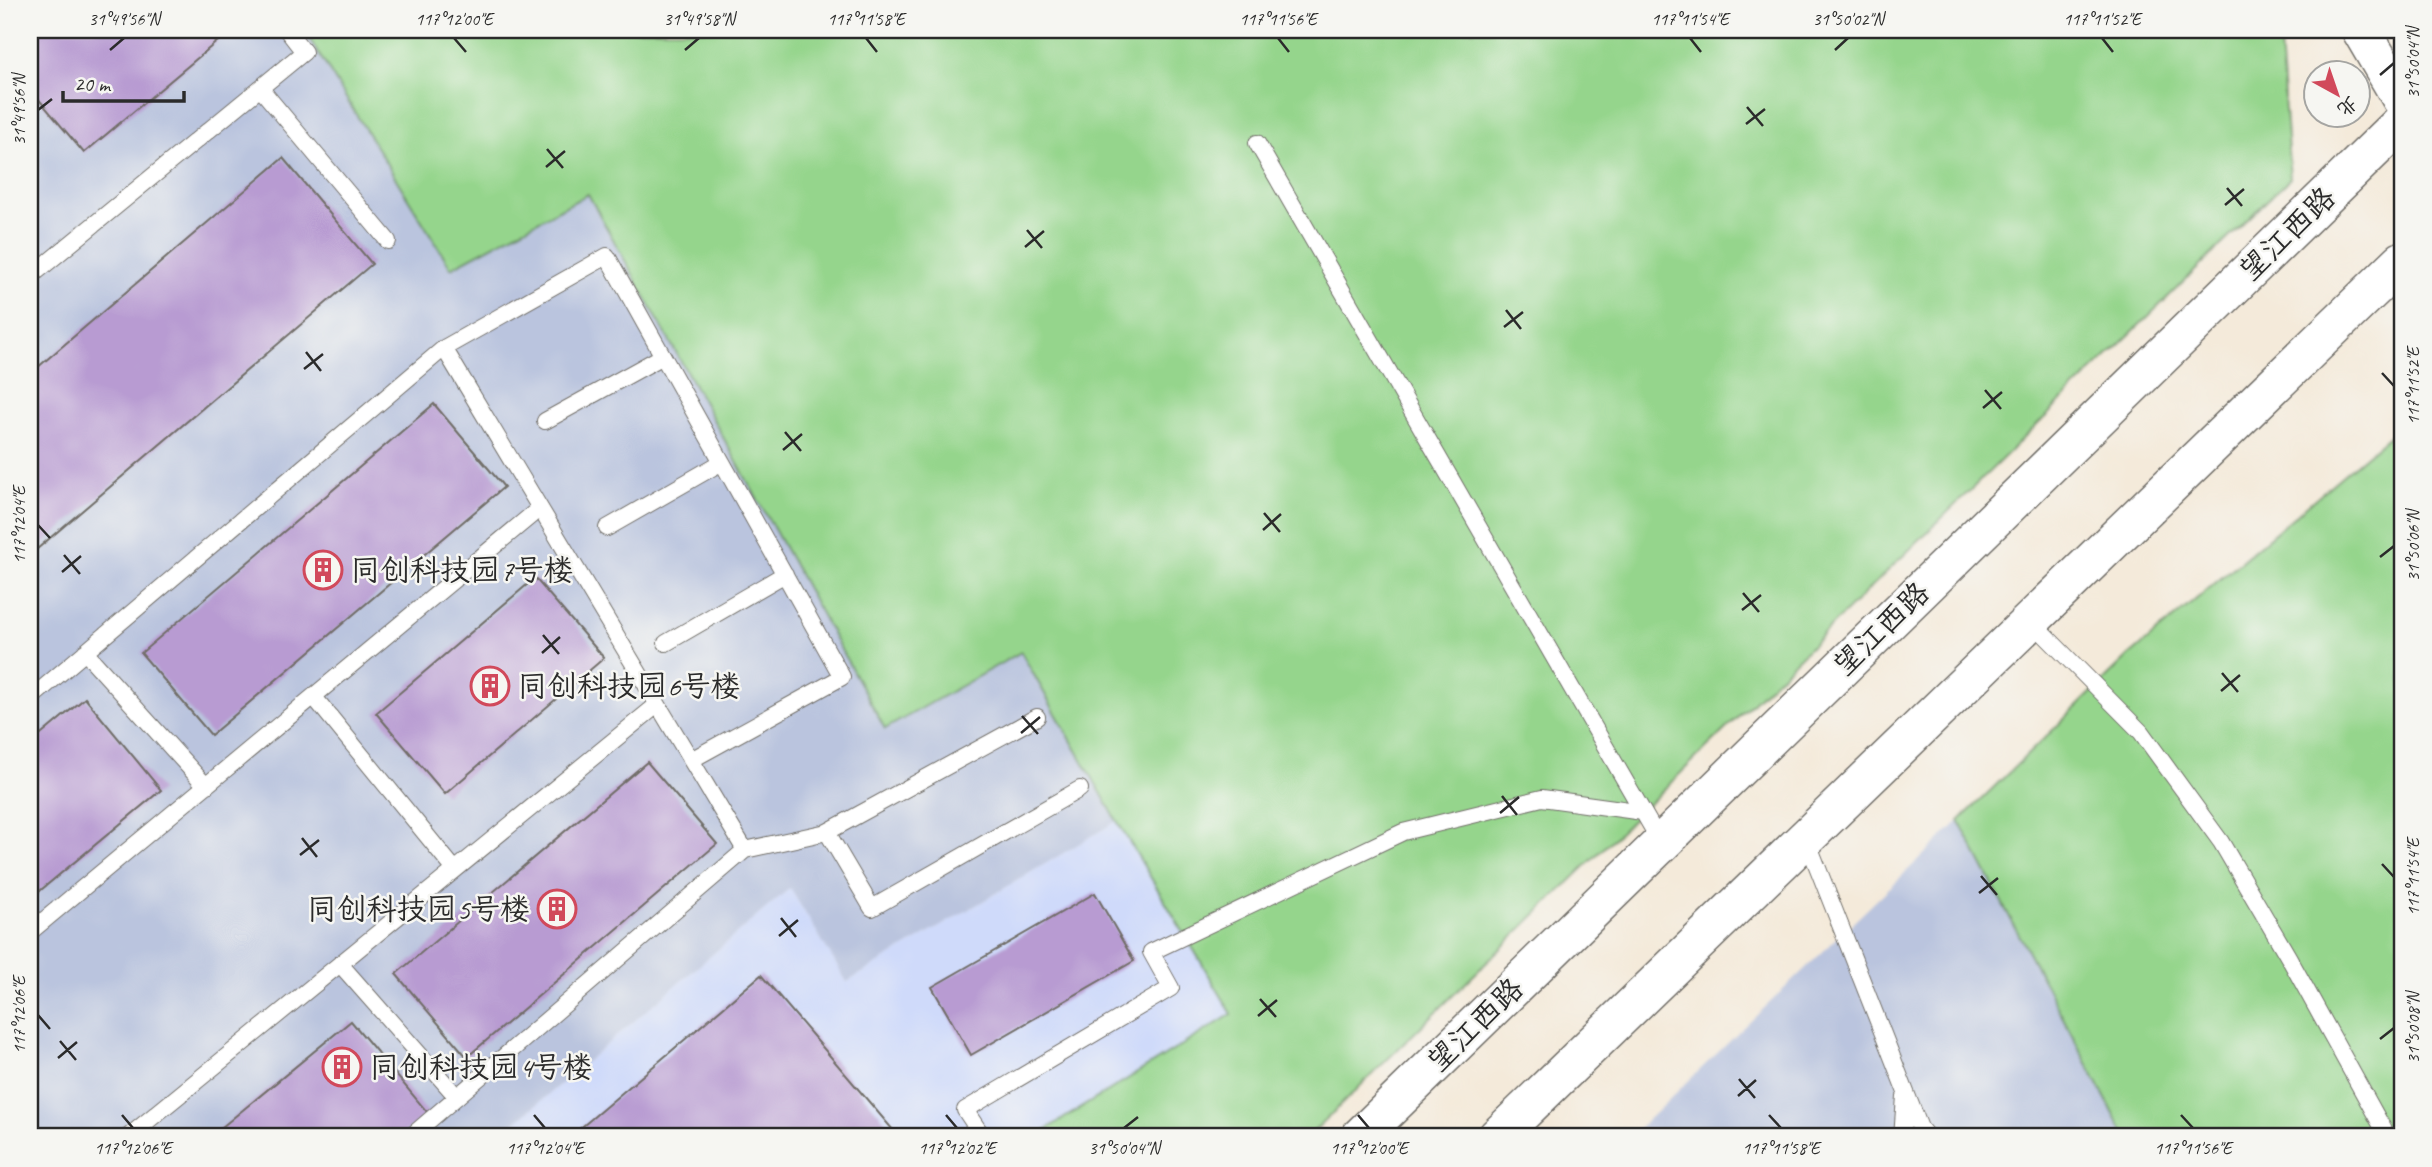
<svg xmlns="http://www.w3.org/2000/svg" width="2432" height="1167" font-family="Caveat,'LXGW WenKai TC',sans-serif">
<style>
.built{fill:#cfdafa}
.industrial{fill:#bac4de}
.green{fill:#95d58c;stroke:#60805c;stroke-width:2}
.building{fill:#b89bd2}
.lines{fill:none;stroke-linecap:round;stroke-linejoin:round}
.lane-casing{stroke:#716e68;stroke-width:18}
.primary-casing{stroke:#716e68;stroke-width:41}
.lane{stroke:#fff;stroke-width:16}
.primary{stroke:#fff;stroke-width:38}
.ticks{fill:none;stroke:#2b2b2b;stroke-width:2.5}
.labels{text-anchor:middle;stroke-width:5;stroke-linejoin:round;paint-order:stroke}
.street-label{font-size:30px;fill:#2b2b2b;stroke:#f6f6f2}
.poi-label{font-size:30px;fill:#2b2b2b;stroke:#f6f6f2;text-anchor:start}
.neatline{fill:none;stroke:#2b2b2b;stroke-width:2.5}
.ticks-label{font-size:18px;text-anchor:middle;fill:#2b2b2b}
</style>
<rect width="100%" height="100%" fill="#f6f6f2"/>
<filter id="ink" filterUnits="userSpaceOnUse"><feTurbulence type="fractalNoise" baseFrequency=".0143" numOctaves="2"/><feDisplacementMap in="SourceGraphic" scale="14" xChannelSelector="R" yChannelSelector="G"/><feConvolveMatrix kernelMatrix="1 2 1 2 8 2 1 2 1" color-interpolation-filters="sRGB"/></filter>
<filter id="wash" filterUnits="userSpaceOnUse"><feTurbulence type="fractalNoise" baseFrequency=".00686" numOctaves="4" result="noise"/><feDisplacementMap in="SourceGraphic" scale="28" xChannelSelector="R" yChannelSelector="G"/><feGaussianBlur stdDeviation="1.57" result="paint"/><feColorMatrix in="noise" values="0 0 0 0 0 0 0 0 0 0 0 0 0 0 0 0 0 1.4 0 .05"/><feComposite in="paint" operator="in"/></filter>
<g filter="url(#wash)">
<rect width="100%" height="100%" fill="#f4eada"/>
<path class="built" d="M1117 821 1232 1014 1034 1137H498L790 888 847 982Z"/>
<path class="industrial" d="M30 30H304L451 268 587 194 885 729 1021 652 1117 821 847 982 790 888 498 1137H30Z
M1959 821 2126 1137H1630Z"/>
<path class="green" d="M304 30H2279L2290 178 1308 1137H1034L1232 1014 1117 821 1021 652 885 729 588 194 451 268Z
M2402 425V1137H2126L1959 821 2129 656Z"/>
<g id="blocks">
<path class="building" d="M30 30H231L84 153 30 89Z
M283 158 372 264 30 555V374Z
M434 404 504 487 211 735 141 653Z
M535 578 604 658 445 794 376 713Z
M85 698 161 790 30 899V744Z
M647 762 717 844 467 1057 396 974Z
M1095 893 1134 961 971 1055 932 987Z
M761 975 899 1137H570Z
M351 1021 428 1113 399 1137H210Z"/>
</g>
</g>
<g filter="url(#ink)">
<use href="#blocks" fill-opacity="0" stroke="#716e68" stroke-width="2"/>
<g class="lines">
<defs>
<path id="lane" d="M260 88 388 241
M1257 143 1661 843
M30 277 304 52 287 30
M444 348 607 256 842 677 691 760
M545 421 663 356
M607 528 722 462
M2031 621 2141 732 2221 842 2289 958 2385 1132 2386 1137
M666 643 785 574
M85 652 206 786
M314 697 455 870
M30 699 444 348 745 850 410 1137
M827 832 1037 717
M1806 838 1920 1128 1927 1137
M745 850 827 832 872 908 1080 789
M30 932 540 508
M340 964 457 1097
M128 1137 657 705
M983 1137 965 1110 1171 988 1151 952 1403 832 1542 798 1643 812
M1902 1137 1905 1096"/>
<path id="primary" d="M2361 30 2402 100
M1360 1137 2402 122
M1497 1137 2402 261"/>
</defs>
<use href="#lane" class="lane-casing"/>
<use href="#primary" class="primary-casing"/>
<use href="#lane" class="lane"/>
<use href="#primary" class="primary"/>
</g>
</g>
<path class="ticks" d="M454 38 466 52M866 38 877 52M1278 38 1289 52M1690 38 1701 52M2102 38 2113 52M110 50 124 38M685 50 699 38M1835 50 1848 38M2380 75 2394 63M1747 107 1763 126M38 110 52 99M1746 124 1765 109M547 149 563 168M546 167 565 151M2227 188 2242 206M2225 205 2244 189M1027 230 1042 248M1025 247 1044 231M1506 310 1521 329M1504 327 1523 312M306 352 321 371M304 369 323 354M2382 373 2394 386M1985 390 2001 409M1983 408 2002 392M785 432 801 451M783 450 802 434M1264 513 1280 532M38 525 50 538M1263 530 1281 514M64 555 80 574M2380 557 2394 546M62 572 81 556M1743 593 1759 612M1742 610 1761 595M543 635 559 654M542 653 560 637M2222 673 2238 692M2221 691 2240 675M1022 716 1038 734M1021 733 1040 717M1502 796 1517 815M1500 813 1519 797M302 838 317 857M300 855 319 840M2382 864 2394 877M1981 876 1997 895M1979 893 1998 878M781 918 796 937M779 936 798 920M1260 999 1276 1017M38 1015 50 1029M1258 1016 1277 1000M2380 1039 2394 1028M60 1041 76 1060M58 1058 77 1042M1739 1079 1755 1098M1738 1096 1756 1080M122 1115 133 1128M534 1115 545 1128M946 1115 957 1128M1358 1115 1369 1128M1769 1115 1781 1128M2181 1115 2193 1128M1124 1128 1138 1117"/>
<defs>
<symbol id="building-ring" viewBox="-11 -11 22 22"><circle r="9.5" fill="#f6f6f2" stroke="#d1495b" stroke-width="1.5"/><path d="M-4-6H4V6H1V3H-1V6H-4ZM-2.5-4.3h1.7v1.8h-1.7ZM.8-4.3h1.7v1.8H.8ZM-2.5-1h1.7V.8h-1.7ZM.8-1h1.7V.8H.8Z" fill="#d1495b"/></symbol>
</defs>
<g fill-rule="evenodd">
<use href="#building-ring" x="301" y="548" width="44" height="44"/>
<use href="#building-ring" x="468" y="664" width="44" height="44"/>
<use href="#building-ring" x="535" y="887" width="44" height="44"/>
<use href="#building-ring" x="320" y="1045" width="44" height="44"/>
</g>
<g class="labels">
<g class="street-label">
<text transform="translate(2287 234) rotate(-44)" y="10">望江西路</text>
<text transform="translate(1881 629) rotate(-44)" y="10">望江西路</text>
<text transform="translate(1475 1025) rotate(-44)" y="10">望江西路</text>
</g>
<g class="poi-label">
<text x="350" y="580">同创科技园7号楼</text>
<text x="517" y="696">同创科技园6号楼</text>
<text x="530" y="919" text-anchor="end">同创科技园5号楼</text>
<text x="369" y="1077">同创科技园4号楼</text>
</g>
</g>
<rect width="2432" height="1167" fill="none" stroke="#f6f6f2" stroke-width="77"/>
<g transform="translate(2337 94) rotate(140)"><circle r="33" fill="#f6f6f2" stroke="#a5a5a2" stroke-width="2"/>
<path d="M0-5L12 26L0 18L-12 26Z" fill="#d1495b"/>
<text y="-10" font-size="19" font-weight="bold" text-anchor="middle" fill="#2b2b2b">北</text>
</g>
<path d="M63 91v10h121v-10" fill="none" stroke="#2b2b2b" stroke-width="3.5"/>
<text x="74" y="91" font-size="21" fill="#2b2b2b" stroke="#f6f6f2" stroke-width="5" paint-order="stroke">20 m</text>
<rect x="38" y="38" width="2356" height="1090" class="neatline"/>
<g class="ticks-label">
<text x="124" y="25">31°49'56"N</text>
<text x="454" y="25">117°12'00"E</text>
<text x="699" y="25">31°49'58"N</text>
<text x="866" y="25">117°11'58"E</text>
<text x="1278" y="25">117°11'56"E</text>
<text x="1690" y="25">117°11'54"E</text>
<text x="1848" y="25">31°50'02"N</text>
<text x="2102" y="25">117°11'52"E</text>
<text transform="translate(2413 63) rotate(-90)" y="6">31°50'04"N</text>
<text transform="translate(19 110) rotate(-90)" y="6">31°49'56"N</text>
<text transform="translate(2413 386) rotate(-90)" y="6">117°11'52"E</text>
<text transform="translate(19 525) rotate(-90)" y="6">117°12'04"E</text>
<text transform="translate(2413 546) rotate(-90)" y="6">31°50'06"N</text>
<text transform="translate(2413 877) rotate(-90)" y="6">117°11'54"E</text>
<text transform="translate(19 1015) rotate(-90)" y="6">117°12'06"E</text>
<text transform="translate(2413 1028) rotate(-90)" y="6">31°50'08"N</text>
<text x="133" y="1154">117°12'06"E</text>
<text x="545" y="1154">117°12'04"E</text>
<text x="957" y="1154">117°12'02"E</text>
<text x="1124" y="1154">31°50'04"N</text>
<text x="1369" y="1154">117°12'00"E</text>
<text x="1781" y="1154">117°11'58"E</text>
<text x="2193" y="1154">117°11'56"E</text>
</g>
</svg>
